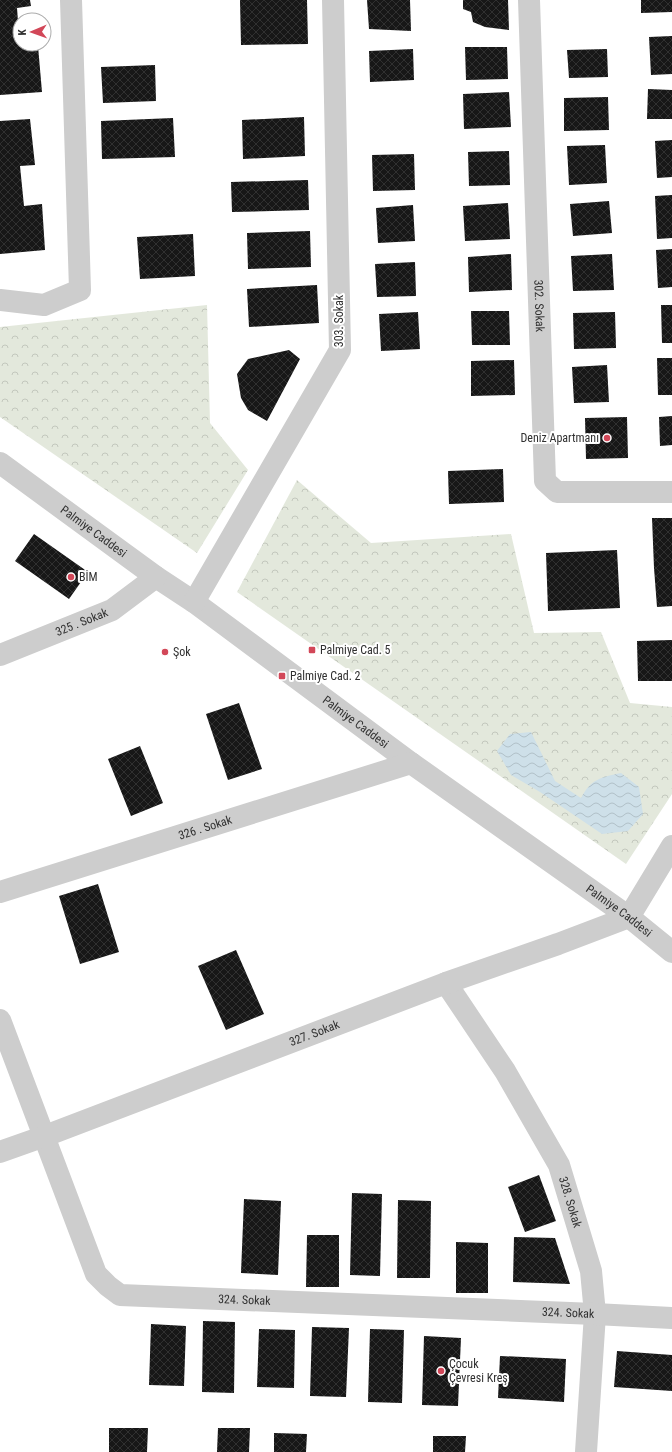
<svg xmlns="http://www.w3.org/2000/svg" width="672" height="1452" font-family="'Roboto Condensed',sans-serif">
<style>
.park{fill:url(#park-crowns)}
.water{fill:url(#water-waves)}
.building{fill:url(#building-cross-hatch)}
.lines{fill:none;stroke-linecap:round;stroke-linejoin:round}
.minor{stroke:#cdcdcd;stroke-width:22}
.poi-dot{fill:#d24758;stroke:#fff;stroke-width:1.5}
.labels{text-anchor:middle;stroke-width:4;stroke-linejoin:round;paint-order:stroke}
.street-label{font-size:12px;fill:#303030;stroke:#fff}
.poi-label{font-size:12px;fill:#303030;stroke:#fff;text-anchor:start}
</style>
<defs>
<pattern id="park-crowns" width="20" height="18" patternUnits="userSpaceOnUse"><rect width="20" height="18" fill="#e3e8dc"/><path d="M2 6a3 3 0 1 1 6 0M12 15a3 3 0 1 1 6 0" fill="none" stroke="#c3c7bd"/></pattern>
<pattern id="water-waves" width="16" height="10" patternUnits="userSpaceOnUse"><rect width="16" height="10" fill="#cee0e9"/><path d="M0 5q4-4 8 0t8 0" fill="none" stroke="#b1c0c8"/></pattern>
<pattern id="building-cross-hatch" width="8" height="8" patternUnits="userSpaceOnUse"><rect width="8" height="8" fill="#171717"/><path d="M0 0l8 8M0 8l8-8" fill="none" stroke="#303030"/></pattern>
</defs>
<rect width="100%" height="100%" fill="#fff"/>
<path class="park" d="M207 305 210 423 248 470 197 553 0 417V327Z
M297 480 371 543 511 534 534 633 601 632 630 703 672 707V794L626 864 237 592Z"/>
<path class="water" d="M531 732 555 781 581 798C591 779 601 777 621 773L639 787 643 814 628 831 602 834 540 792 511 775 497 751 510 734Z"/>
<path class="building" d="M0 0H30L31 6 17 8 20 47 38 46 42 92 0 95Z
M240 0H307L308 44 241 45Z
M367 0H410L411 31 369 29Z
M463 0H508L509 30 485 27 473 22 471 12 463 9Z
M641 0H672V12L641 13Z
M672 36V74L651 75 649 37Z
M465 47H507L508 79 466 80Z
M413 49 414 80 370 82 369 51Z
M607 49 608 77 569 78 567 50Z
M155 65 156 101 103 103 101 67Z
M648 89 672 90V119H647Z
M509 92 511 127 464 129 463 94Z
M608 97 609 130 564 131V98Z
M304 117 305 156 243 159 242 120Z
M173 118 175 157 102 159 101 121Z
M30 119 35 165 20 166 24 206 42 204 45 250 0 254V121Z
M672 140V177L657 178 655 141Z
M605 145 607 183 569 185 567 146Z
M509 151 510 185 469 186 468 152Z
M414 154 415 190 373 191 372 155Z
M308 180 309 210 232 212 231 182Z
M672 195V238L657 239 655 196Z
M609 201 612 233 573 236 570 204Z
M508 203 510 239 465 241 463 206Z
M413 205 415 241 378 243 376 208Z
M310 231 311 267 248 269 247 233Z
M193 234 195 276 140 279 137 237Z
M672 249V287L658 288 656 250Z
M511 254 512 290 469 292 468 257Z
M612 254 614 290 573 291 571 256Z
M415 262 416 296 377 297 375 264Z
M317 285 319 323 249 327 247 289Z
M661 305H672V343H662Z
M471 311H509L510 345H472Z
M418 312 420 349 381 351 379 314Z
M615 312 616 348 574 349 573 313Z
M289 350 300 359 267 421 248 410 241 398 237 374 248 359Z
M657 358H672V395H658Z
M514 360 515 395 471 396V361Z
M607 365 609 402 574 403 572 367Z
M672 416V445L660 446 659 417Z
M627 417 628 458 586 459 585 418Z
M503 469 504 502 449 504 448 471Z
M652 518H672V606L657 607 654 568Z
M34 534 88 572 69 599 15 561Z
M617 550 620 608 548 611 546 553Z
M672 640V681H638L637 641Z
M239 703 262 769 228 780 206 714Z
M140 746 163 803 131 816 108 759Z
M98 884 119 952 80 964 59 896Z
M236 950 264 1014 226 1030 198 966Z
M539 1175 556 1221 525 1232 508 1187Z
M352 1193 382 1194 380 1276 350 1275Z
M244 1199 281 1201 278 1275 241 1273Z
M398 1200 431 1201 430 1278H397Z
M307 1235H339V1287H306Z
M514 1237 555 1238 570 1284 513 1282Z
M456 1242 488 1243V1293H456Z
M203 1321 235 1322 234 1393 202 1392Z
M151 1324 186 1326 184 1386 149 1385Z
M312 1327 349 1328 346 1397 310 1396Z
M259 1329 295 1330 294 1388 257 1387Z
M370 1329 404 1330 402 1403 368 1402Z
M424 1336 461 1338 458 1406 422 1405Z
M617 1351 672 1355V1391L614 1387Z
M500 1356 566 1359 564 1402 498 1398Z
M109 1428H148L147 1452H109Z
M218 1428H250L249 1452H217Z
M274 1433 307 1434 306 1452H274Z
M433 1436H466L465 1452H433Z"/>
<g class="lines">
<g class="minor">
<path id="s1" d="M529 0 545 481 557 492H672"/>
<path d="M0 300 44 305 80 290 71 0"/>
<path id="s2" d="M0 463 156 577 194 602 411 763 629 917 672 952"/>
<path d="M194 602 340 350 333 0"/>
<path id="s3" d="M0 655 112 610 156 577"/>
<path id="s4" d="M0 892 411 763"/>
<path id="s5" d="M446 983 505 1071 559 1165 591 1271 595 1314 586 1452"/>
<path id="s6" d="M0 1020 96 1274 108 1286 120 1295 595 1314 672 1318"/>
<path id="s7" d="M0 1152 45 1136 446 983 558 944 629 917 672 846"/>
</g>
</g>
<g class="poi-dot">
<circle cx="607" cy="438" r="4"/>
<circle cx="71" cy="577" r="4"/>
<rect x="308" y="646" width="8" height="8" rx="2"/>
<circle cx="165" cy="652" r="4"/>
<rect x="278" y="672" width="8" height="8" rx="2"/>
<circle cx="441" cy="1371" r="4"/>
</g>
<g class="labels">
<g class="street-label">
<text dy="4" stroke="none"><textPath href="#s1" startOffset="306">302. Sokak</textPath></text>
<text transform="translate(339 321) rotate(-90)" y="4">303. Sokak</text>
<text dy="4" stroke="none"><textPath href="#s2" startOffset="116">Palmiye Caddesi</textPath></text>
<text dy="4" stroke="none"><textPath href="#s3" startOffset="88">325 . Sokak</textPath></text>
<text dy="4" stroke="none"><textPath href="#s2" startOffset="440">Palmiye Caddesi</textPath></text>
<text dy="4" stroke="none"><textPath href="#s4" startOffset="215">326 . Sokak</textPath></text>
<text dy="4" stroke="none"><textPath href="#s2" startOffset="764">Palmiye Caddesi</textPath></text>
<text dy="4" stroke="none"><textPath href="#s7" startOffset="336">327. Sokak</textPath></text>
<text dy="4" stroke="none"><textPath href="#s5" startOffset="253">328. Sokak</textPath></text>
<text dy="4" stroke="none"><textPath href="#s6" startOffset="428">324. Sokak</textPath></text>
<text dy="4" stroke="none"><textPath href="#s6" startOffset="752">324. Sokak</textPath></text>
</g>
<g class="poi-label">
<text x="599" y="442" text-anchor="end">Deniz Apartmanı</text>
<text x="79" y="581">BİM</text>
<text x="320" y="654">Palmiye Cad. 5</text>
<text x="173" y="656">Şok</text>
<text x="290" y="680">Palmiye Cad. 2</text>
<text x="449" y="1368">Çocuk<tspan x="449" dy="14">Çevresi Kreş</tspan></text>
</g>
</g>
<g transform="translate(32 32) rotate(268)"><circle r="19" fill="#ffffff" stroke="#acacac"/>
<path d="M0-3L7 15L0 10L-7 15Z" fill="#d24758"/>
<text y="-6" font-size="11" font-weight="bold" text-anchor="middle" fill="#303030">K</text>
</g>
</svg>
